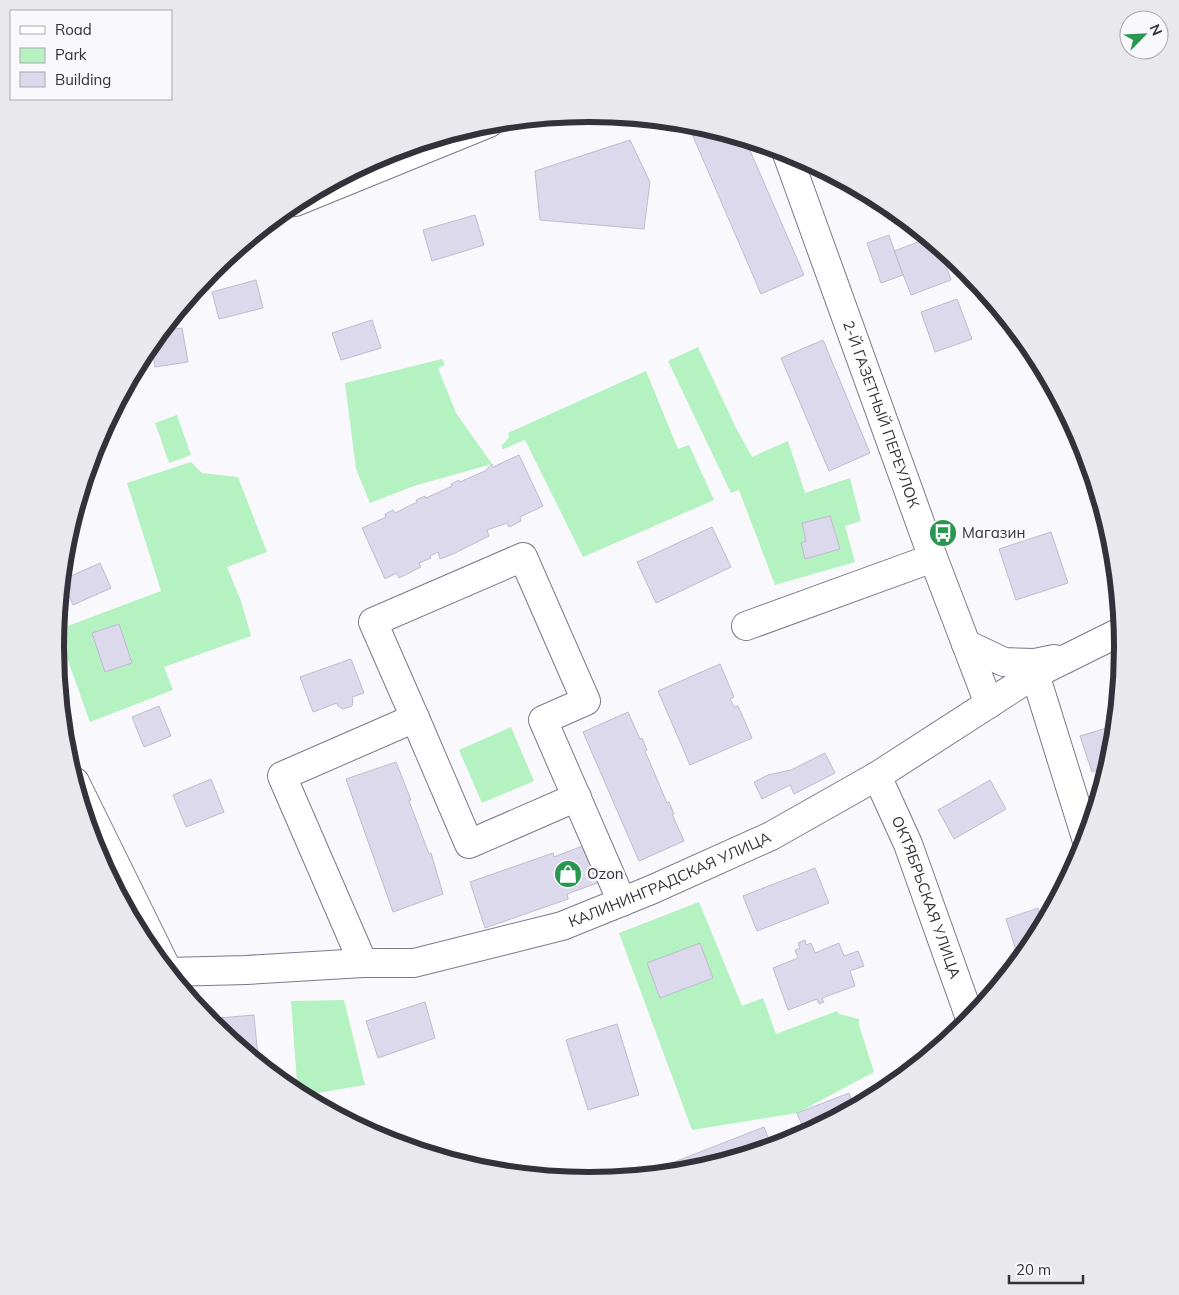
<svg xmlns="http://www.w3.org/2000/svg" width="1179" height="1295" font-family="Mulish,sans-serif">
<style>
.green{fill:#b4f2c1}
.building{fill:#ddd9ed;stroke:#c0bccf}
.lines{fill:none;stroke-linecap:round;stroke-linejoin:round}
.minor-casing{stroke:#7c798a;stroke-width:30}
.highway-casing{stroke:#7c798a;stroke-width:30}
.minor{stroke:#fff;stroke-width:28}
.highway{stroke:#fff;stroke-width:28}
.labels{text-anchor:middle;stroke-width:5;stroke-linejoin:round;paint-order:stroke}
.street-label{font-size:15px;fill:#333139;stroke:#f9f8fc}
.poi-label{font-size:15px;fill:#333139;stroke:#f9f8fc;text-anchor:start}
.rim{fill:none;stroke:#333139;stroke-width:6}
</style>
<rect width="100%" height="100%" fill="#f9f8fc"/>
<path class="green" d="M698 347 736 428 752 457 788 441 805 493 850 478 861 521 845 526 855 562 775 585 739 490 731 493 668 361Z
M442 359 445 365 438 368 456 413 492 464 414 486 370 503 356 469 345 383Z
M646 371 678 449 689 445 714 500 583 557 525 440 503 449 501 446 509 438 508 433Z
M177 415 191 455 169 463 155 423Z
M191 462 202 473 238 477 267 552 227 567 241 601 251 636 164 667 173 690 90 722 57 630 161 591 127 483Z
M511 727 534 781 482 803 459 750Z
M699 902 742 1006 763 998 776 1034 837 1011 839 1014 859 1019V1025L874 1072 797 1113 692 1130 619 933Z
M344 1000 365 1085 299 1096 298 1095 291 1001Z"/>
<path class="building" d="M695 124 745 139 804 275 761 294 689 127Z
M630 140 650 182 644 229 540 220 535 171Z
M475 215 484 245 432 261 423 230Z
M889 235 903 275 881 283 867 243Z
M929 238 939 246 951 280 911 295 894 251Z
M256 280 263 308 219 319 212 292Z
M957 299 972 339 935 352 921 312Z
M372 320 381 348 341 360 332 333Z
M182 328 188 362 155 367 151 343 161 331Z
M823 340 870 453 829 471 781 358Z
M519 455 543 506 520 517 521 521 509 527 507 523 487 530 489 536 453 554 440 559 438 552 430 556 431 558 419 563 421 567 399 578 397 573 385 579 362 528 386 517 385 514 393 510 395 513 417 502 416 500 425 496 426 498 452 486 451 484 459 480 460 482 485 471 492 464 493 467Z
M830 516 840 549 805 559 801 543 806 541 802 523Z
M712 527 731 567 656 603 637 562Z
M1051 532 1068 583 1016 600 999 549Z
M100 563 111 588 73 605 62 580Z
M119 624 132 663 105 672 92 633Z
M351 659 364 693 352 697 353 700 352 706 343 709 338 706 337 703 313 712 300 677Z
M720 664 734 697 730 699 734 707 738 706 752 738 690 765 658 691Z
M159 706 171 736 144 747 132 717Z
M628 712 640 739 642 738 647 750 645 751 667 803 669 802 674 814H672L684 841 639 861 583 732Z
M1113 726 1115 734 1114 752 1109 766 1092 772 1080 736Z
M825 753 835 773 794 794 790 785 762 799 754 782 768 775 791 770Z
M396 762 411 800 409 801 429 854 431 853 443 894 393 912 346 779Z
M211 779 224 812 186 827 173 795Z
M990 780 1006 809 954 839 938 810Z
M585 845 611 878 567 894 568 899 485 928 470 882 553 853 554 857Z
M815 868 829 903 757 931 743 896Z
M1063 889 1053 908 1049 895Z
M1038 908 1044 926 1034 945 1020 962 1006 919Z
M805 940 806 945 811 943 815 953 839 943 844 956 858 951 864 966 850 971 855 986 822 998 824 1002 819 1004 817 999 788 1010 773 968 798 958 795 950 800 948 798 943Z
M700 943 713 978 660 998 647 963Z
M425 1002 435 1038 378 1058 366 1021Z
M254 1015 258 1058H252L211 1025 207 1019Z
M617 1024 639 1095 588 1110 566 1040Z
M849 1093 855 1109 806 1135 797 1113Z
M764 1127 772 1148 693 1172 636 1177Z"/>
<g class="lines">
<defs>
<g id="minor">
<path id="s1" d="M786 151 926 539 989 704"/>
<path d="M746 626 933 558"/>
<path d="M966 644 1004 662 1035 663 1054 659"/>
<path d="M1035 674 1087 841"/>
<path d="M415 718 469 844 577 797"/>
<path id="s2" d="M877 776 908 844 971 1021"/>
<path d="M75 782 170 975"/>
<path d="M363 963 282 776 415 718 373 622 523 557 586 701 543 720 622 902"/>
<path id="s3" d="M168 972 246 970 363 963H414L562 926 651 890 771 836 877 776 1035 674 1122 631"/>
</g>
<path id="highway" d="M295 202 489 123"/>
</defs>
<use href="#minor" class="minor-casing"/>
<use href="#highway" class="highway-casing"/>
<use href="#minor" class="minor"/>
<use href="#highway" class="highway"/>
</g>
<defs>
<symbol id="bus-disc" viewBox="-11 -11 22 22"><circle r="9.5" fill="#299750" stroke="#f9f8fc"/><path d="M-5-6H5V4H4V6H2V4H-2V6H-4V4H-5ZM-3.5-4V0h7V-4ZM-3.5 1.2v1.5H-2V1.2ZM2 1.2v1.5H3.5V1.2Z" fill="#fff"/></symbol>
<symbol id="shop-disc" viewBox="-11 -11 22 22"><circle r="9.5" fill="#299750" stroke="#f9f8fc"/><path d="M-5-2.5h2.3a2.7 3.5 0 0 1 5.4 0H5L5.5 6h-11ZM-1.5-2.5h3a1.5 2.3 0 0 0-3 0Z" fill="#fff"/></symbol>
</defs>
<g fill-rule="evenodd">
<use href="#bus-disc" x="927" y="517" width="32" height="32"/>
<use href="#shop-disc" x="552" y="858" width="32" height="32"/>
</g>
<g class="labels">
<g class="street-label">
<text dy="5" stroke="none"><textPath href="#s1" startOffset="280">2-Й ГАЗЕТНЫЙ ПЕРЕУЛОК</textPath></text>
<text dy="5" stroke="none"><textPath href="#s3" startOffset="516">КАЛИНИНГРАДСКАЯ УЛИЦА</textPath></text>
<text dy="5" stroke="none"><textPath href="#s2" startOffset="131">ОКТЯБРЬСКАЯ УЛИЦА</textPath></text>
</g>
<g class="poi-label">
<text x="962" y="538">Магазин</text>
<text x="587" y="879">Ozon</text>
</g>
</g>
<path d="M0 0H1179V1295H0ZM64 647a525 525 0 1 1 1050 0a525 525 0 1 1-1050 0Z" fill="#e9e8ec" fill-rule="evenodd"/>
<path class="rim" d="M64 647a525 525 0 1 1 1050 0a525 525 0 1 1-1050 0Z"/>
<rect x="10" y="10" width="162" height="90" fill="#f9f8fc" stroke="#aaa8ae"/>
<rect x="20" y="26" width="25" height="8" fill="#ffffff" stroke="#aaa8ae"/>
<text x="55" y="35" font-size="15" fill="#333139">Road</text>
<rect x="20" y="48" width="25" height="15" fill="#b4f2c1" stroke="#aaa8ae"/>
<text x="55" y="60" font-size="15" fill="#333139">Park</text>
<rect x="20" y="72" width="25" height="15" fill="#ddd9ed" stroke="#aaa8ae"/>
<text x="55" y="85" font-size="15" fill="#333139">Building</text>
<g transform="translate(1144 35) rotate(66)"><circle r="24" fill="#f9f8fc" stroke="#aaa8ae"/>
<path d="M0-4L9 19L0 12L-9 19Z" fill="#299750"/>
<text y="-8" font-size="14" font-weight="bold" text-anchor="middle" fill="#333139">N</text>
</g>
<path d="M1009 1275v8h74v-8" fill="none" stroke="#333139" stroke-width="2.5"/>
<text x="1016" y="1275" font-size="15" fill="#333139" stroke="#f9f8fc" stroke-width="4" paint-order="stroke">20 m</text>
</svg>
